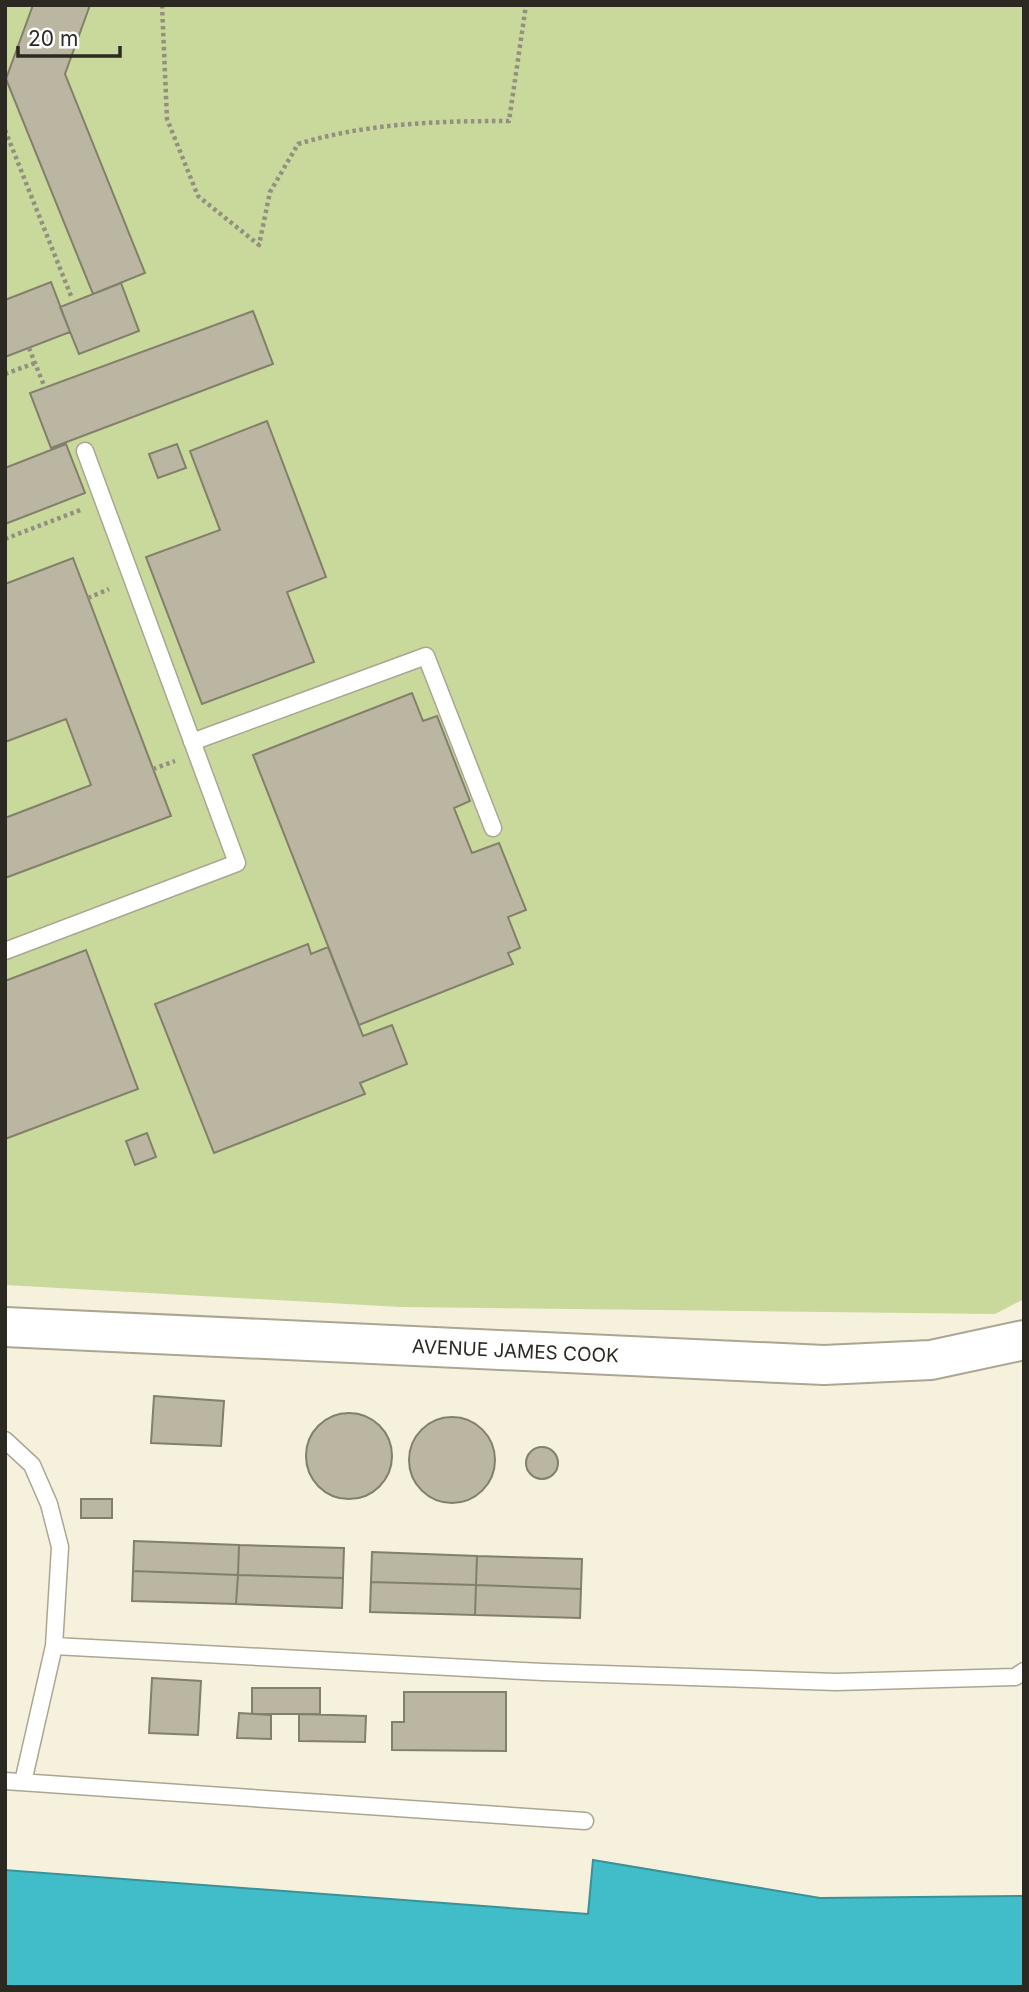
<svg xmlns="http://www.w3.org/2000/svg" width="1029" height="1992" font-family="Inter,sans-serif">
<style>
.green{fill:#c9d99b}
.water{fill:#40bdc9;stroke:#3a9197;stroke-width:2}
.building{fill:#bab6a1;stroke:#827f6b;stroke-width:2}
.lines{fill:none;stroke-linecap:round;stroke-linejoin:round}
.lane-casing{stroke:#aaa692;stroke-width:19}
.secondary-casing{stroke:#aaa692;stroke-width:42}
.path{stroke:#938f81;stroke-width:4.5;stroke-dasharray:3.5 3.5;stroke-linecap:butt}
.lane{stroke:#fff;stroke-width:16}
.secondary{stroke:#fff;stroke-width:38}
.labels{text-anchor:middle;stroke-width:5;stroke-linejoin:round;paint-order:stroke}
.street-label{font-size:19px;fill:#2b2921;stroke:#fff}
</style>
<rect width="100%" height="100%" fill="#f6f1dc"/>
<path class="green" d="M5 5H1024V1299L995 1314 400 1307 5 1285Z"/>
<path class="water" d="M593 1860 820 1898 1024 1896V1987H5V1870L588 1914Z"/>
<path class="building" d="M33 5H90L65 74 145 273 93 294 6 79Z
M51 282 70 332 5 357V300Z
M121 283 139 331 79 354 60 307Z
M253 311 273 364 51 448 30 393Z
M267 421 326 577 287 592 314 662 202 704 146 557 220 530 190 451Z
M66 444 85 493 5 524V468Z
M177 444 186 468 158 478 149 454Z
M73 558 171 816 5 878V818L91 785 66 719 5 742V584Z
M412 693 423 721 437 716 470 801 454 808 472 853 499 843 526 910 508 917 520 948 508 953 513 964 359 1025 253 755Z
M308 944 311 954 328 947 363 1036 392 1025 407 1064 360 1083 365 1094 214 1153 155 1004Z
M86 950 138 1089 5 1139V981Z
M147 1133 156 1157 135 1165 126 1141Z
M154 1396 224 1401 221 1446 151 1443Z
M306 1456a43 43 0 1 1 86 0a43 43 0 1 1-86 0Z
M409 1460a43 43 0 1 1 86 0a43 43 0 1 1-86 0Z
M526 1463a16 16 0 1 1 32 0a16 16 0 1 1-32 0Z
M81 1499H112V1518H81Z
M134 1541 239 1545 238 1575 133 1571Z
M239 1545 344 1548 343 1578 238 1575Z
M372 1552 477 1556 476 1585 371 1582Z
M477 1556 582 1559 581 1589 476 1585Z
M133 1571 238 1575 236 1604 132 1601Z
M238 1575 343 1578 342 1608 236 1604Z
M371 1582 476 1585 475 1615 370 1612Z
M476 1585 581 1589 580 1618 475 1615Z
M152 1678 201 1681 198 1735 149 1733Z
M252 1688H320V1714H252Z
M404 1692H506V1751L392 1750V1722H404Z
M239 1713 271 1715V1739L237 1738Z
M299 1714 366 1716 365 1742 299 1741Z"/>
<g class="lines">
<defs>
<path id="lane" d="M192 742 426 656 493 828
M5 951 237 863 85 451
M5 1440 32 1465 49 1504 60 1547 54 1646 23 1782
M54 1646 543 1672 836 1682 1015 1677 1024 1671
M5 1781 585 1821"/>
<g id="secondary">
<path id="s1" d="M5 1327 824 1365 931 1360 1024 1340"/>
</g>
</defs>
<use href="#lane" class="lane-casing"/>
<use href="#secondary" class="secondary-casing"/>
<path class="path" d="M162 5 167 119 198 196 259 245 270 192 298 144C367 123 438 121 509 121L526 5
M5 130 71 296
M29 348 45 388
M5 374 35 363
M5 539 83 509
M88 598 109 589
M153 769 175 761"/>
<use href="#lane" class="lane"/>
<use href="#secondary" class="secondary"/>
</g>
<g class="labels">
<g class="street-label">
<text dy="7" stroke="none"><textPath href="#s1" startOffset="511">AVENUE JAMES COOK</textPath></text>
</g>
</g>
<rect width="1029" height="1992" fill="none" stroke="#2b2921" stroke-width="14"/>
<path d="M18 46v10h102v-10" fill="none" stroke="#2b2921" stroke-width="3.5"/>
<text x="28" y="46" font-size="21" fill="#2b2921" stroke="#ffffff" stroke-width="5" paint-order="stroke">20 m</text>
</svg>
